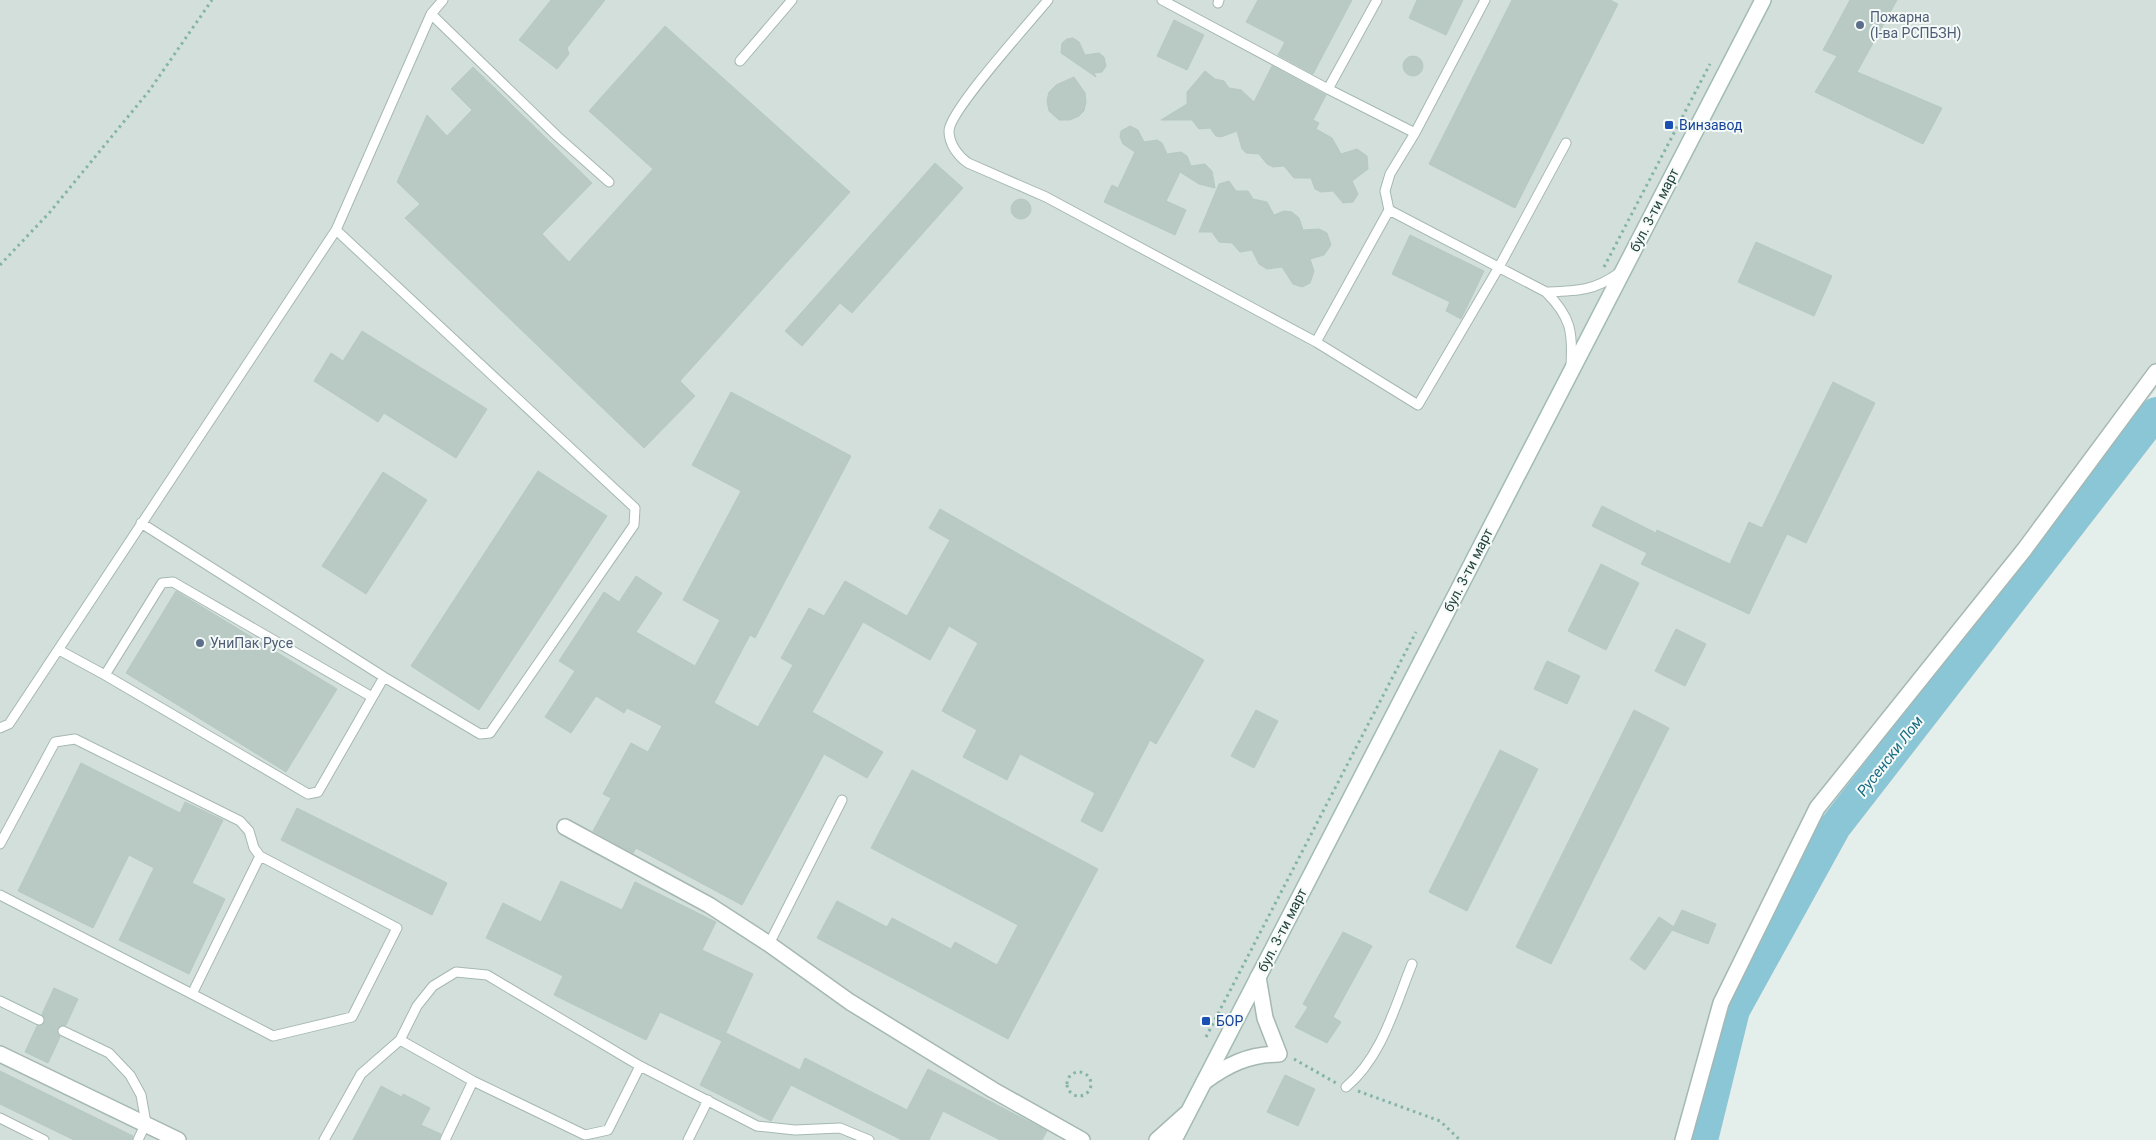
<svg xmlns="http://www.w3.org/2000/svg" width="2156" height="1140" font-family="Roboto,sans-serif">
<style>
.built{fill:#d2dfda}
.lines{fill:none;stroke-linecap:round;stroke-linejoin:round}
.river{stroke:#8ac6d6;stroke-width:32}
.building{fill:#b9cac4;stroke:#b6c9c2}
.lane-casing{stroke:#a6b8b3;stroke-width:11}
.street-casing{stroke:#a6b8b3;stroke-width:18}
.secondary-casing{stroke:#a2bbb3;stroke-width:18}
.path{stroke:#83b4a7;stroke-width:3;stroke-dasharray:2.5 4;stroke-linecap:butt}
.lane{stroke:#fff;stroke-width:9}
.street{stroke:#fff;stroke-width:15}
.secondary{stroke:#fff;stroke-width:15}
.service-dot{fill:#5c6f8a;stroke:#f5faf8;stroke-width:2}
.transit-dot{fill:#1a4fb4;stroke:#f5faf8;stroke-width:2}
.labels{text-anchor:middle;stroke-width:4;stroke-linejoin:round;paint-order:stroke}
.service-label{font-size:14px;fill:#4e5e75;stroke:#f5faf8;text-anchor:start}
.transit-label{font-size:14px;fill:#164399;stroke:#f5faf8;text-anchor:start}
.street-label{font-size:14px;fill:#22423b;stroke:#f5faf8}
.water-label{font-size:15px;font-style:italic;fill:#186b82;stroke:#f5faf8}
</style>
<rect width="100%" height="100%" fill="#e4efeb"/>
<path class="built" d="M0 0H2156V389L2038 537 1937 678 1825 821 1705 1049 1682 1140H0Z"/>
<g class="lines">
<path class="river" d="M1702 1140 1734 1010 1835 827 2156 413"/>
</g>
<path class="building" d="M551 0H605L567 48 569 54 557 69 519 40Z
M1258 0H1352L1313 74 1278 55 1285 42 1246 22Z
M1417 0H1463L1446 35 1409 18Z
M1512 0H1610L1618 4 1515 208 1429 164Z
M1850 0H1897L1857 72 1942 108 1923 144 1815 92 1837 56 1823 50Z
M1174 20 1204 35 1187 70 1157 56Z
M665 26 850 192 680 381 695 396 644 448 405 218 420 204 397 182 427 115 447 136 472 110 451 89 473 67 592 183 542 234 569 262 653 169 589 111Z
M1073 38 1079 42 1085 55 1099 53 1104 57 1106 66 1102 72 1094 73 1096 77 1061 53 1062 43 1067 39Z
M1403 66a10 10 0 1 1 20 0a10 10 0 1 1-20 0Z
M1272 66 1326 95 1313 120 1319 123 1316 129 1332 138 1341 154 1357 149 1367 156 1368 169 1352 181 1358 194 1353 202 1343 203 1333 191 1321 192 1315 189 1311 178H1294L1284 166 1273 167 1267 164 1259 154 1246 153 1242 149 1237 131 1221 137 1216 136 1210 128 1199 129 1192 120H1161L1187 104V92L1205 71 1215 79 1224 81 1229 88 1241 90 1254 102Z
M1074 77 1085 93 1086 102 1084 111 1079 116 1070 120H1059L1049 111 1047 101 1049 92 1056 85Z
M1130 126 1138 130 1144 142 1157 140 1162 143 1167 154 1181 152 1187 156 1191 166 1205 164 1212 171 1215 188 1199 184 1180 172 1166 201 1186 210 1175 235 1104 202 1112 185 1118 188 1135 152 1123 144 1120 137 1121 131Z
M935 163 963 188 852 313 840 303 802 346 785 331Z
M1229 181 1236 191H1248L1253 199 1267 202 1274 215 1284 211 1292 212 1299 218 1303 230 1319 229 1327 233 1331 245 1324 255 1310 259 1314 271 1310 283 1302 287 1293 284 1282 267 1267 269 1259 264 1252 250 1240 252 1232 243 1219 242 1212 232H1199L1219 184Z
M1011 209a10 10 0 1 1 20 0a10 10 0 1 1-20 0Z
M1410 235 1484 271 1461 319 1446 311 1450 302 1392 274Z
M1756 242 1832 276 1814 316 1738 282Z
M362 331 487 409 456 458 384 413 378 422 314 381 331 353 343 361Z
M1833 382 1875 403 1806 543 1787 534 1749 614 1641 564 1647 553 1592 526 1602 506 1656 533 1657 530 1730 564 1749 522 1762 528Z
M731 392 851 456 755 638 750 635 714 703 758 727 793 665 781 658 809 608 824 616 845 581 907 616 950 540 929 528 940 509 1204 660 1156 744 1150 740 1102 832 1081 821 1095 793 1020 754 1007 780 963 757 977 730 942 711 978 643 949 626 930 660 863 622 812 712 883 752 867 778 824 754 742 905 636 848 633 853 593 831 611 798 603 794 631 743 648 752 662 726 627 708 624 713 596 696 571 733 545 717 575 671 559 661 604 592 619 602 636 576 662 593 636 632 695 666 720 620 683 600 741 491 692 465Z
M538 471 607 516 479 710 411 666Z
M383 472 427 500 366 594 322 566Z
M1601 564 1639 583 1606 650 1568 631Z
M176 591 337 689 286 772 126 673Z
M1676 629 1706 644 1685 686 1655 671Z
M1547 661 1580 676 1567 704 1534 689Z
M1256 710 1278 721 1254 768 1231 756Z
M1634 710 1669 728 1551 964 1516 947Z
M1500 750 1538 769 1467 911 1429 892Z
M81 763 180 813 185 802 223 820 192 883 225 899 189 974 119 940 154 868 129 855 93 928 18 891Z
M912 770 1098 869 1008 1039 817 938 837 901 887 927 892 918 951 949 955 942 997 965 1018 925 871 848Z
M297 808 447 883 432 915 281 840Z
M561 881 622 910 635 882 716 922 702 950 753 974 722 1041 660 1012 646 1040 554 995 563 976 486 938 503 903 541 922Z
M1682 910 1716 924 1708 944 1672 930Z
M1659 917 1674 927 1645 970 1630 959Z
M1343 932 1372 946 1333 1017 1341 1022 1327 1043 1295 1027 1308 1007 1303 1004Z
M54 988 78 999 66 1025 60 1026 57 1029 60 1037 48 1063 25 1052 37 1026 42 1025 45 1022 42 1014Z
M726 1033 800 1070 805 1058 907 1110 928 1069 1047 1131 1042 1140H1000L943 1111 929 1140H902L791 1085 771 1121 700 1085Z
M0 1071 133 1136 132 1140H74L0 1104Z
M1285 1075 1315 1089 1298 1126 1267 1112Z
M381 1086 402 1097 403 1094 430 1108 421 1125 441 1134 439 1140H353Z"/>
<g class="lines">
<defs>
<path id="lane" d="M1048 0C1031 21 949 111 949 131 949 144 958 156 968 163L1046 197 1316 342
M1162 0 1328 89 1415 133
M1485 0 1415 133 1390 174 1385 191 1389 210 1546 292
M1218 3 1219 0
M431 14 557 136 609 182
M740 61 792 0
M1328 89 1377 0
M1389 210 1316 342 1418 405 1499 267 1566 143
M1571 365C1573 332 1571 317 1546 292 1577 291 1594 291 1619 273
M141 523 384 677 480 734 490 733 634 525 635 508 336 230
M59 650 105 675 162 583 173 582 372 697
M105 675 308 794 318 792 384 677
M0 728 9 724 336 230 431 14 443 0
M0 844 55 742 75 739 240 821 249 831 254 848 260 856 397 928 352 1017 273 1036 192 994
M0 895 192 994 260 856
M769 944 842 800
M0 1001 39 1020
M63 1031 109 1053 130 1075 141 1095 146 1123 138 1140
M400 1040 473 1081
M1346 1087C1382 1057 1395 1006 1412 964
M0 1118 44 1140
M324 1140 361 1074 400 1040 417 1006 433 986 456 972 487 975 640 1066 757 1126 795 1130 840 1128 869 1140
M445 1140 473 1081 585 1135 608 1130 640 1066
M688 1140 708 1100"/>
<path id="street" d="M565 827 709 905 769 944 850 1002 993 1090 1082 1140
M0 1054 178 1140
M1204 1082C1227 1065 1249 1054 1279 1054L1265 1018 1258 977
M1157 1140 1186 1114
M1683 1140 1721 1003 1817 808 2024 550 2156 372"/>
<path id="secondary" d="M1174 1140 1763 0"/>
</defs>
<use href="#lane" class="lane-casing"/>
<use href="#street" class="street-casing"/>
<use href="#secondary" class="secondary-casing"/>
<path class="path" d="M0 265 50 212 149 91 212 0
M1604 267 1710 64
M1206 1037 1416 632
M1294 1059 1336 1083
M1067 1084a12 12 0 1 1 24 0a12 12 0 1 1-24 0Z
M1358 1091 1440 1121 1460 1140"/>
<use href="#lane" class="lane"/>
<use href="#street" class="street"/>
<use href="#secondary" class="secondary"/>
</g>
<g class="service-dot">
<circle cx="1860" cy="25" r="5"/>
<circle cx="200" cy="643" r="5"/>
</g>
<g class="transit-dot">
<rect x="1664" y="120" width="10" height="10" rx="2.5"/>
<rect x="1201" y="1016" width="10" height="10" rx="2.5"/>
</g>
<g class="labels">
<g class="service-label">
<text x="1870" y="22">Пожарна<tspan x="1870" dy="16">(I-ва РСПБЗН)</tspan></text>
<text x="210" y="648">УниПак Русе</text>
</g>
<g class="transit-label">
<text x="1679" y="130">Винзавод</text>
<text x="1216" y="1026">БОР</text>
</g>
<g class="street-label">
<text transform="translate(1654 210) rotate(-63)" y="5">бул. 3-ти март</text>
<text transform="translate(1468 570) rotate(-63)" y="5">бул. 3-ти март</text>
<text transform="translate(1282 930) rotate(-63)" y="5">бул. 3-ти март</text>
</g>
<g class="water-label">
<text transform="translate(1890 756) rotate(-52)" y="5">Русенски Лом</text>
</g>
</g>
</svg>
